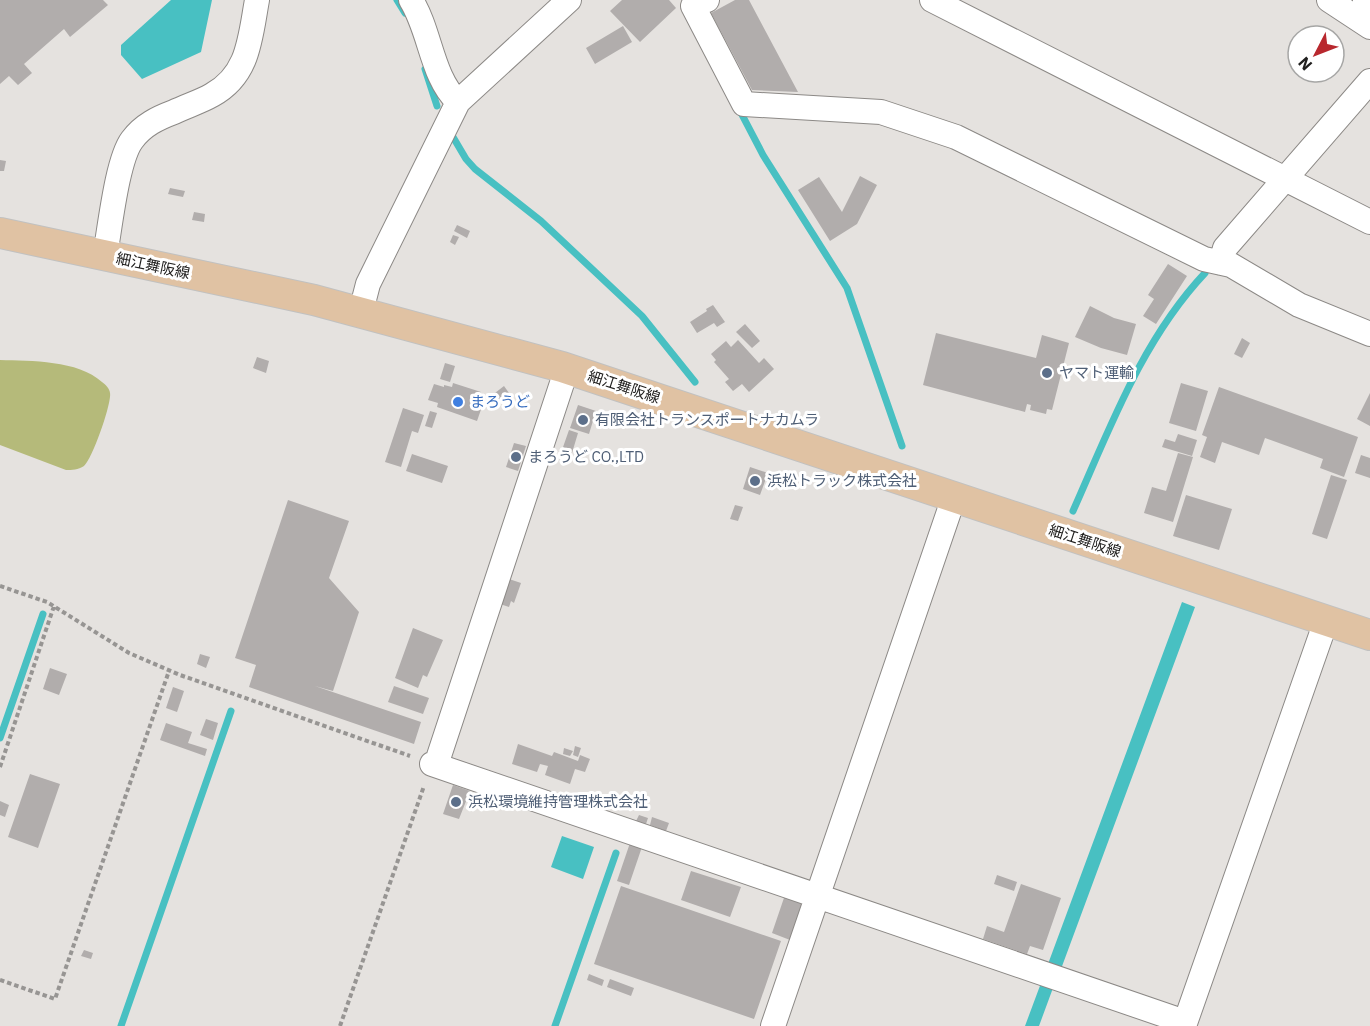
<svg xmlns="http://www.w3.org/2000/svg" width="1370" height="1026" font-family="'IBM Plex Sans','Noto Sans JP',sans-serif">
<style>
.green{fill:#b5ba7a}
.water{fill:#48c0c2}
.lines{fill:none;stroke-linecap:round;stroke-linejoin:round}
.stream{stroke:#48c0c2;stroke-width:7}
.building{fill:#b1adac}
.minor-casing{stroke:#8c8986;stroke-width:26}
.major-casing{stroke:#c1c1c0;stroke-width:32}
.path{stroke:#979593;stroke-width:4;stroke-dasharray:4.5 3;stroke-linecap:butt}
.minor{stroke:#fff;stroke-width:24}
.major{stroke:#e0c2a3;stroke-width:30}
.service-dot{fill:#5c6f8a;stroke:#fff;stroke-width:2}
.shop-dot{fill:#3f7fe0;stroke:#fff;stroke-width:2}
.labels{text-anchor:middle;stroke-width:6;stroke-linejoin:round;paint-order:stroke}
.street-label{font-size:15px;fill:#21201f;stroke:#fff}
.service-label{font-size:15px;fill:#4e5e75;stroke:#fff;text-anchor:start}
.shop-label{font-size:15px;fill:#366cbe;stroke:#fff;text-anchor:start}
</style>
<rect width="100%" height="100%" fill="#e5e2df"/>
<path class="green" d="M0 360C31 361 78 360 102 382 105 384 110 389 110 393 112 403 92 460 84 466 78 470 72 470 66 470L0 445Z"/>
<path class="water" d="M171 0H212L201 52 142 79 121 55V45Z
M1182 602 1195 607 1061 969 1048 964Z
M562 836 594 847 583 879 551 867Z
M1041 983 1053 988 1039 1026H1025Z"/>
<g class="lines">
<path class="stream" d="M397 0 405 13
M425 69 437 106
M739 109 763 155 847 288 902 446
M453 137 466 159 475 169 541 221 642 316 695 382
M1073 511C1110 428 1142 340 1205 273
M0 738 43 614
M121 1026 231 711
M555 1026 616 853"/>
</g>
<path class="building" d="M0 0H103L108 5 70 37 64 29 24 64 32 73 18 85 9 76 0 84Z
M622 0H669L676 8 640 42 610 11Z
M735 0H749L798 92 752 90 711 13Z
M623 26 632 42 595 64 586 48Z
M0 160 6 161 4 171H0Z
M860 176 877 185 857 224 830 241 798 190 819 177 842 212Z
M170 188 185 191 183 197 168 194Z
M194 212 205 214 204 222 192 220Z
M457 225 470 231 467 238 454 231Z
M453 235 459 237 455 245 450 242Z
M1168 264 1187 276 1156 324 1143 316 1154 299 1148 295Z
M713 305 725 322 717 327 714 323 697 333 690 322 707 311 706 309Z
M1090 306 1114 318 1136 324 1127 355 1101 348 1075 337Z
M745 324 760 341 752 348 736 332Z
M936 333 1036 358 1042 335 1069 343 1052 410 1047 409 1046 414 1030 410 1031 405 1027 404 1025 412 923 385Z
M1242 338 1250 343 1242 358 1234 354Z
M738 340 759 363 764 358 774 369 749 392 742 384 733 391 725 382 729 379 714 362 716 360 711 354 726 341 731 347Z
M257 357 269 361 266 373 253 368Z
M445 363 455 366 450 382 440 379Z
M453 383 481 392 480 396 485 398 477 421 437 407 438 403 428 400 434 384 444 387V385L452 387Z
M1181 383 1208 391 1196 431 1169 423Z
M504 386 509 393 495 402 491 396Z
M1219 387 1358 437 1344 477 1320 468 1323 459 1265 438 1259 455 1222 442 1215 463 1200 457 1207 437 1202 435Z
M1370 393V426L1357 419Z
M578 405 596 411 589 434 570 428Z
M403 408 424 415 418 433 412 431 401 467 385 462Z
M430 411 437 413 432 428 425 426Z
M569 430 578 433 572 453 562 450Z
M1178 434 1197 440 1192 456 1162 447 1165 439 1175 442Z
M514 443 526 446 518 471 506 467Z
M1178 453 1193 457 1173 522 1144 513 1152 487 1166 491Z
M412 454 448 466 442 483 406 471Z
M1361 455 1370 458V478L1355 473Z
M750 467 768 473 760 495 743 489Z
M1331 475 1347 480 1327 539 1312 534Z
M1186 495 1232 509 1219 550 1173 536Z
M288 500 349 521 329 578 359 612 333 691 315 686 421 722 414 744 249 687 256 665 235 658Z
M735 505 743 507 738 521 730 519Z
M509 579 521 583 514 603 511 601 509 607 500 604Z
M413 628 443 640 427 677 423 675 418 688 395 678Z
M200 654 210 657 206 668 197 664Z
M50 668 67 674 59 695 43 689Z
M394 686 429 698 423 714 388 702Z
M173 687 184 691 177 712 166 708Z
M206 719 218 723 213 740 200 735Z
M166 723 192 732 188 743 207 749 205 756 160 740Z
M518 744 552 756 554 752 578 761 580 755 590 759 585 772 575 769 570 784 545 775 548 766 540 764 537 772 512 764Z
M575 746 581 748 578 757 573 755Z
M564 748 573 751 570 756 563 754Z
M30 774 60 784 38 848 8 837Z
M453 785 470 791 459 819 443 814Z
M0 801 9 805 5 817 0 815Z
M639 815 648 818 646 824 636 821Z
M652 817 669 823 666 831 650 825Z
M631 840 643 844 629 885 617 881Z
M691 871 741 887 730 917 681 900Z
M997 875 1017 882 1014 891 994 884Z
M1021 884 1061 898 1043 950 1030 946 1027 954 983 939 987 926 1004 932Z
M621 886 781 941 754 1019 594 964Z
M786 892 804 899 790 940 772 933Z
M84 950 93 953 91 959 81 956Z
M589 974 604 980 602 986 587 980Z
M610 979 634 988 631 996 607 987Z"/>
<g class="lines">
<defs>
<path id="minor" d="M411 0C431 32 431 76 458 102
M707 0 693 6 744 104 881 112 956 137 1204 259 1231 265 1299 305 1370 334
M932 0 1370 222
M1329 0 1370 27
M1365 0 1370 3
M105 255C110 228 117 160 132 140 143 125 158 118 174 112 186 106 200 102 212 95 249 75 250 38 257 0
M1221 263 1225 248 1370 81
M361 311 368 284 458 102 569 0
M432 764 1185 1022
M436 765 567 368
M773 1026 954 497
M1184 1026 1326 621"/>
<path id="major" d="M0 233 314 300 562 367 1370 635"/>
</defs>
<use href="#minor" class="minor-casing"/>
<use href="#major" class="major-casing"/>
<path class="path" d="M0 586 47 602 129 653 180 675 410 756
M0 767 54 606
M0 980 55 999 169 671
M340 1026 424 786"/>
<use href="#minor" class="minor"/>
<use href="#major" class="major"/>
</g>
<g class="service-dot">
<circle cx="1047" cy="373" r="6"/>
<circle cx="583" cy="420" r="6"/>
<circle cx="516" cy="457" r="6"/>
<circle cx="755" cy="481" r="6"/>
<circle cx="456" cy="802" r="6"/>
</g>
<circle class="shop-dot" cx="458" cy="402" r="6"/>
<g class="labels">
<g class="street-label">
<text transform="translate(153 266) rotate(12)" y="5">細江舞阪線</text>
<text transform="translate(624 387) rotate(18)" y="5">細江舞阪線</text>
<text transform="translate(1085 541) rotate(18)" y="5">細江舞阪線</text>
</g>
<g class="service-label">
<text x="1059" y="378">ヤマト運輸</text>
<text x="595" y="425">有限会社トランスポートナカムラ</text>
<text x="528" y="462">まろうど CO.,LTD</text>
<text x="767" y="486">浜松トラック株式会社</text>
<text x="468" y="807">浜松環境維持管理株式会社</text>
</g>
<g class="shop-label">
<text x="470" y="407">まろうど</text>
</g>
</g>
<g transform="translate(1316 54) rotate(228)"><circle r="28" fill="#ffffff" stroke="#a6a6a5" stroke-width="1.5"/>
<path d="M0-4.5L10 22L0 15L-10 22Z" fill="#b8282e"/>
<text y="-9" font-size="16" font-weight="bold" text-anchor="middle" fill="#21201f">N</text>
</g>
</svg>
